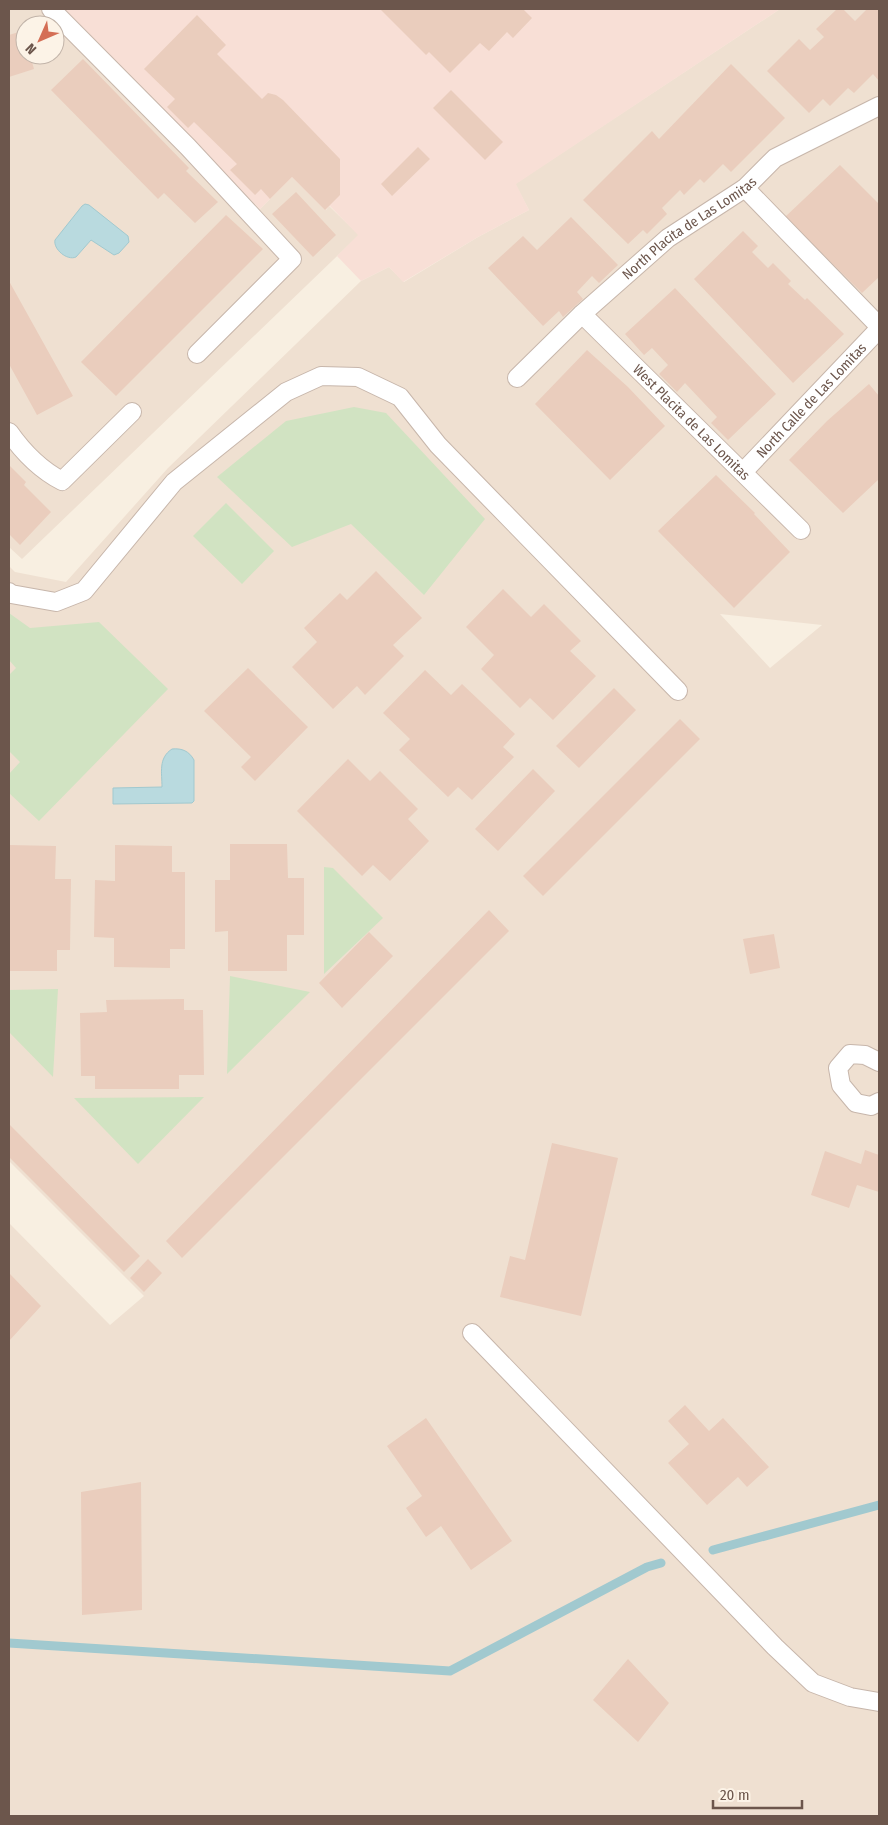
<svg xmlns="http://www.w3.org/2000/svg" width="888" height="1825" font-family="'Fira Sans Condensed',sans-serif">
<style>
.residential{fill:#efe0d1;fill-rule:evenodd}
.commercial{fill:#f8dfd6}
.green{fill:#d1e3c2}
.water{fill:#b9dadf;stroke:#a1c9cf}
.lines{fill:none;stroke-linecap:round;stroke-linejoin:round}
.stream{stroke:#a1c9cf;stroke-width:9}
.building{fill:#eacdbd}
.lane-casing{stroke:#c7b6ab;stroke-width:20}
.lane{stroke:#fff;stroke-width:18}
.labels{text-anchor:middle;stroke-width:5;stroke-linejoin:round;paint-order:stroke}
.street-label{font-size:14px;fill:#6c564c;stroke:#fcf3e7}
</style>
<rect width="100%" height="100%" fill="#f8efe1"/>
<path class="residential" d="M9 9H61L260 209 292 177 326 210 329 206 359 235 22 559 9 547ZM25 25H55V55H25Z
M780 9H879V1816H9V1223L110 1325 144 1296 9 1161V566L15 572 66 582 168 468 361 281 389 267 404 282 478 237 529 210 515 184ZM720 614 822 625 770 668Z"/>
<path class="commercial" d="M61 9H780L516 184 529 210 478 237 403 282 389 267 361 281 337 256 358 235 330 206 325 210 292 177 260 209Z"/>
<path class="green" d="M354 407 386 413 485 519 424 595 351 524 292 547 217 477 286 421Z
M226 503 274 551 242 584 193 536Z
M9 613 30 628 99 622 168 689 39 821 9 793V774L20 762 9 751V675L16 668 9 660Z
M324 867 333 868 383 918 324 974Z
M230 976 310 992 227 1074Z
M58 989 53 1077 9 1032V990Z
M204 1097 138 1164 74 1098Z"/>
<path class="water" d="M85 204 89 205 128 236 129 242 119 253 114 255 91 240 76 257C67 261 53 249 55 240L82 206Z
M172 749C182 748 189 751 194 760V801L192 803 113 804V788L162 787C162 773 158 758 172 749Z"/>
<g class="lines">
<path class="stream" d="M713 1550 879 1505
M9 1643 450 1671 647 1567 661 1563"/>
</g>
<path class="building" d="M380 9H523L532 18 513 38 507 32 489 51 480 43 450 73 429 52 426 55Z
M837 9H843L855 21 867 9H879V81L873 74 854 93 848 88 830 106 823 99 809 113 767 71 799 39 810 50 824 37 816 29Z
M197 15 226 45 217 54 262 99 268 93 276 95 283 100 340 159V195L325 210 292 177 270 199 261 189 255 195 230 170 237 164 194 122 188 128 167 107 175 99 144 69Z
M22 31 25 39V55H30L34 69 9 77V35Z
M83 59 189 168 186 171 218 202 195 223 164 193 158 199 51 90Z
M731 64 785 118 731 172 723 164 704 183 700 179 684 195 680 190 662 208 667 214 647 234 643 230 628 244 583 200 652 131 659 139Z
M451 90 503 142 485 160 433 108Z
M418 147 430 159 392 196 381 184Z
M840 165 879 204V277L862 293 785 217Z
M296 192 336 235 313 257 272 214Z
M226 215 263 249 116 396 81 362Z
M571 217 618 265 599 283 592 276 577 292 583 299 563 317 559 311 543 326 488 268 523 236 537 250Z
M743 231 758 246 752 252 768 268 773 263 791 281 788 284 805 300 807 298 844 334 793 383 694 279Z
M9 281 73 396 37 415 9 364Z
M675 288 776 394 728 440 711 423 717 417 685 383 677 392 659 374 668 365 652 348 644 355 625 334Z
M587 350 628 387 665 426 610 480 535 404Z
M869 384 879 396V479L843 513 789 460 827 421Z
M9 465 26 482 24 485 51 512 20 545 9 534Z
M716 475 755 513 754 514 790 552 734 608 658 531Z
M376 571 422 618 393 645 404 656 365 695 357 686 333 709 292 667 317 642 304 628 340 593 347 600Z
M503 589 531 617 544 604 581 641 570 651 596 676 553 720 530 698 520 708 481 669 494 655 466 627Z
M248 668 308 727 255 781 241 767 251 757 204 711Z
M425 670 451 695 462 684 515 734 503 747 514 757 472 800 458 787 448 797 399 750 410 739 383 713Z
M614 688 636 710 579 768 556 746Z
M680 719 700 739 543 896 523 876Z
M348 759 370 781 380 771 418 809 408 819 429 841 390 881 373 865 362 876 297 811Z
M533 769 555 791 498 851 475 829Z
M230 844H287L288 878H304V935H287V971H228V931L215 932V880H230Z
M9 845 56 846 55 879H71L70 950H57V971H9Z
M115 845 172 846V872H185V949H170V968L114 967V938L94 937 95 880 115 881Z
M489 910 509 931 182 1258 166 1241Z
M369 932 393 956 342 1008 319 983Z
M774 934 780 968 750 974 743 939Z
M184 999V1010H203L204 1075H179V1089H95V1076H81L80 1013 107 1012 106 1000Z
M9 1124 140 1256 124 1272 9 1157Z
M552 1143 618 1158 581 1316 500 1297 510 1256 525 1260Z
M865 1150 879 1155V1192L857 1185 849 1208 811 1195 825 1151 861 1164Z
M148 1259 162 1273 144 1292 130 1278Z
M9 1273 41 1306 9 1341Z
M685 1405 709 1431 723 1418 769 1467 747 1487 738 1477 707 1505 668 1463 689 1444 668 1421Z
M426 1418 512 1541 471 1570 441 1526 426 1537 406 1508 422 1496 387 1446Z
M141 1482 142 1610 82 1615 81 1492Z
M628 1659 669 1703 638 1742 593 1700Z"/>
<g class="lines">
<defs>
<g id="lane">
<path d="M51 9 188 147 292 259 197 354"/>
<path d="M745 188 879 326"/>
<path id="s1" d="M582 314 801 530"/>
<path id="s2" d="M517 378 582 314 668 238 745 188 775 158 879 106"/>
<path d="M9 432C23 452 39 469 62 481L132 412"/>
<path id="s3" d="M743 472 879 329"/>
<path d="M9 592 11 594 56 602 84 591 174 482 286 392 321 376 358 377 400 397 438 445 678 691"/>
<path d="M879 1062 865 1055 850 1054 838 1068 841 1085 856 1103 871 1106 879 1102"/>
<path d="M472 1333 775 1647 813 1683 850 1697 879 1702"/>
</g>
</defs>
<use href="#lane" class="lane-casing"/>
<use href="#lane" class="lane"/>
</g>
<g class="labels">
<g class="street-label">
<text dy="5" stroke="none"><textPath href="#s2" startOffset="229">North Placita de Las Lomitas</textPath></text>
<text dy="5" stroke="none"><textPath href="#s3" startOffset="99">North Calle de Las Lomitas</textPath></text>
<text dy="5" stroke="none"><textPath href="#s1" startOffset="154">West Placita de Las Lomitas</textPath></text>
</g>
</g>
<rect width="888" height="1825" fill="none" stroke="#6c564c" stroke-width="20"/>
<g transform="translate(40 40) rotate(225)"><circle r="24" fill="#fcf3e7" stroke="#c2b4a9"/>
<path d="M0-4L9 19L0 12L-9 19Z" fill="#d46e55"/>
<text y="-8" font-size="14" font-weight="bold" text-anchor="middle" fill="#6c564c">N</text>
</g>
<path d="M713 1800v8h89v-8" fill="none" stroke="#6c564c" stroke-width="2.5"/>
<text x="720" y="1800" font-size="15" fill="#6c564c" stroke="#fcf3e7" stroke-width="4" paint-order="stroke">20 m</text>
</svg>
